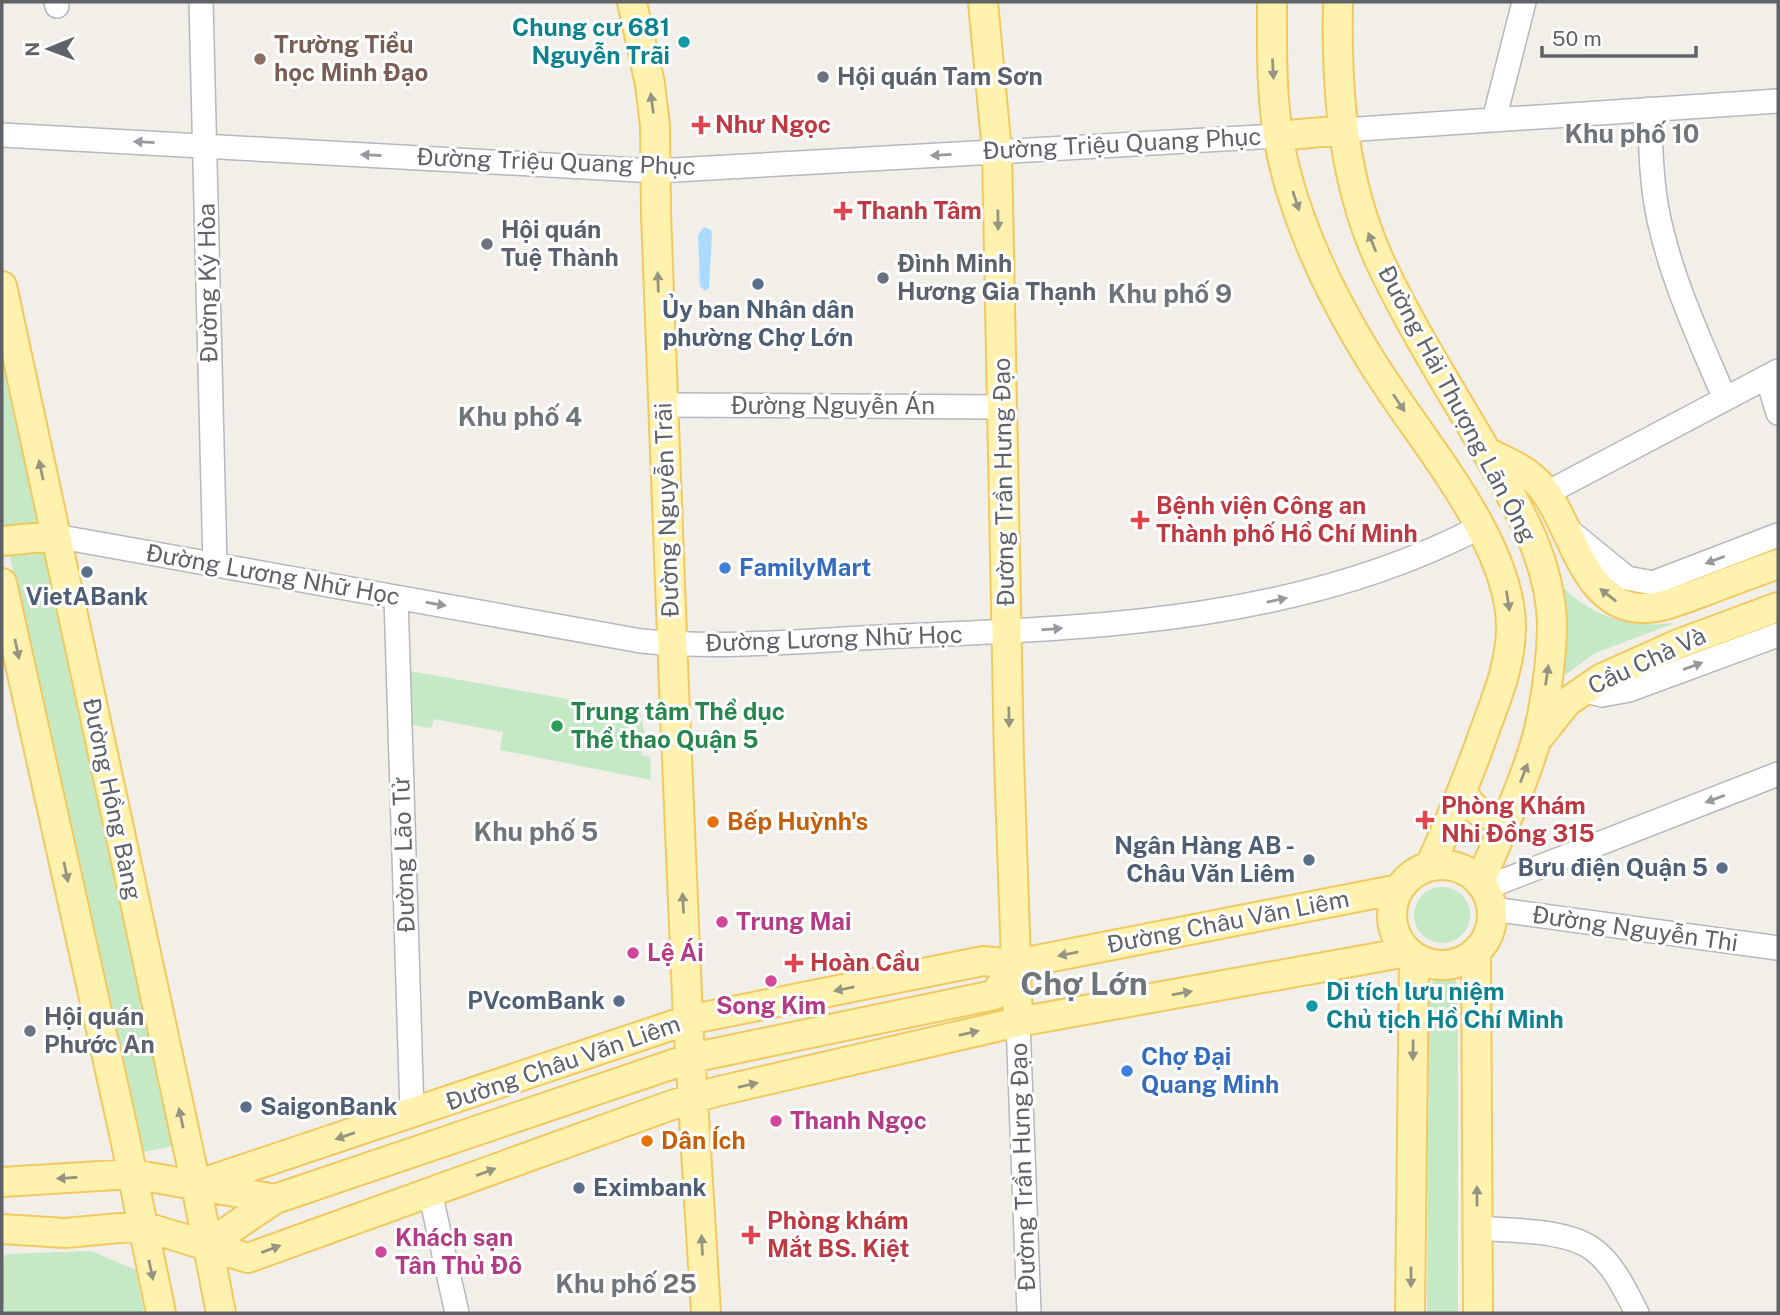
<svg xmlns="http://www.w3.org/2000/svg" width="1780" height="1315" font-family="'Public Sans',sans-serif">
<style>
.green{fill:#c5e8c5}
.water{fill:#aadaff}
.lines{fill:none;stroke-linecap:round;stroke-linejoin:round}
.minor-casing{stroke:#b5b8bc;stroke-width:26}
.major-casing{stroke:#f2c960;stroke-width:32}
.minor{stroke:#fff;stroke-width:23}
.major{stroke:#fff2af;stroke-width:28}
.oneway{fill:#979581}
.oneway2{fill:#979a9d}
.culture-dot{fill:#0f9aa8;stroke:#fff;stroke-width:2.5}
.education-dot{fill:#8d6e63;stroke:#fff;stroke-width:2.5}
.worship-dot{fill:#6b7280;stroke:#fff;stroke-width:2.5}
.health-dot{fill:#e0444e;stroke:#fff;stroke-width:2.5}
.service-dot{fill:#5c6f8a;stroke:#fff;stroke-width:2.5}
.shop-dot{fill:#3f7fe0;stroke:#fff;stroke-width:2.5}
.leisure-dot{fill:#2e9e5b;stroke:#fff;stroke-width:2.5}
.food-dot{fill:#e8710a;stroke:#fff;stroke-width:2.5}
.hotel-dot{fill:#d1479c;stroke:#fff;stroke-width:2.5}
.labels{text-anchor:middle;stroke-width:6;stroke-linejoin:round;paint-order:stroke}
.culture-label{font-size:24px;font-weight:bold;fill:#0d838f;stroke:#fff;text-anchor:end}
.education-label{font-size:24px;font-weight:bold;fill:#785e54;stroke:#fff;text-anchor:start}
.worship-label{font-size:24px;font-weight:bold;fill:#5b616d;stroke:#fff;text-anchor:start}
.health-label{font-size:24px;font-weight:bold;fill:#be3a42;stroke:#fff;text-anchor:start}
.street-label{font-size:24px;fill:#5f6368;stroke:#fff}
.service-label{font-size:24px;font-weight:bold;fill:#4e5e75;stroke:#fff;text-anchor:end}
.shop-label{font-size:24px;font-weight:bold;fill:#366cbe;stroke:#fff;text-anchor:start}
.leisure-label{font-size:24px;font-weight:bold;fill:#27864d;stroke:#fff;text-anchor:start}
.food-label{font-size:24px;font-weight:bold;fill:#c56008;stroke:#fff;text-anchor:start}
.hotel-label{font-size:24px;font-weight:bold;fill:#b23c85;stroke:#fff;text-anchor:start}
.neighbourhood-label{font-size:26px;font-weight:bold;fill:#70757a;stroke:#fff}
.district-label{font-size:32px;font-weight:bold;fill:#70757a;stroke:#fff}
</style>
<rect width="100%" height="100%" fill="#f1efe8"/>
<path class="green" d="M2 349 174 1146 138 1153 2 520Z
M1557 581C1588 616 1629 629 1675 623L1595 653 1554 683Z
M404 670 640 712 645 736 641 755 650 757 651 780 500 750 503 732 434 719 431 728 406 724Z
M1414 915a28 28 0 1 1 56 0a28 28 0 1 1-56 0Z
M1444 974 1455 978 1458 990V1313H1427L1429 989 1435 978Z
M91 1251 136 1270 144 1313H5L2 1297V1259L6 1254Z"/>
<path class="water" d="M704 227 711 230 712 235 709 288 705 291 700 286 698 235Z"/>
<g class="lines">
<defs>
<path id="minor" d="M56 2 57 6
M201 2 215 565
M1649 109C1651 148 1651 189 1661 228 1675 287 1701 343 1725 399
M1494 120 1524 2
M1344 130 1778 101
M2 135 656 171 1278 136
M1767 377 1778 413
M663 405 1002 407
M1547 493 1778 371
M1567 529 1627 578 1653 583 1778 535
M55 536 641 641C720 649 801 641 880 637 1084 628 1295 624 1480 527
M396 597 412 1113
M1582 690 1602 695 1629 690 1778 635
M1485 888 1778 774
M1492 909 1778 948
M1018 1022 1029 1313
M430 1192 457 1313
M1477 1228C1511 1231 1567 1229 1594 1250 1614 1265 1626 1292 1637 1313"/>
<path id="major" d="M632 2 650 84 655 126 656 214 674 688 688 1020 706 1313
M983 2 997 152 1009 759 1018 1022
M1272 2C1272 46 1271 90 1278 134 1286 189 1312 254 1338 303 1353 331 1369 359 1387 385 1430 451 1511 546 1511 627 1511 661 1499 692 1487 724 1470 773 1451 819 1430 866
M1338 2C1336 92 1343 184 1382 266 1411 327 1447 384 1481 442 1513 498 1550 556 1552 623 1552 657 1545 711 1535 744 1521 791 1499 836 1480 882
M1278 136 1344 130
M2 286 196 1185 221 1313
M1487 452C1504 461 1524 468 1537 482 1573 519 1581 611 1646 608 1666 607 1685 598 1703 592 1728 582 1753 573 1778 564
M2 541 55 536
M2 583 123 1129 161 1313
M1539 737 1567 702 1602 678 1678 644 1778 607
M1463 793C1474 812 1484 817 1506 817
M1392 915a50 50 0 1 1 100 0a50 50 0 1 1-100 0Z
M1476 953 1478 1313
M2 1182 132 1174 275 1199
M196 1185 688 1020 983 961 1016 964 1399 889
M2 1229 65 1233 142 1226 248 1258 669 1106 715 1092 1018 1022 1407 952
M207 1245 275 1199 691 1058 994 995 1016 964
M1410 1313 1414 957"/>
</defs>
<use href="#minor" class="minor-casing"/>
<use href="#major" class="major-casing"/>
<use href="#minor" class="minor"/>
<use href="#major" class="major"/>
</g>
<defs><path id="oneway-solid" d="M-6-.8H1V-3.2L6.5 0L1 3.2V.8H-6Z" transform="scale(1.75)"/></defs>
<g class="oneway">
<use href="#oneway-solid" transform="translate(1273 69) rotate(87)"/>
<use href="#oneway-solid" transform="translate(652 103) rotate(-98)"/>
<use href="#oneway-solid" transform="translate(1296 201) rotate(72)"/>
<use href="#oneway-solid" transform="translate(998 220) rotate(89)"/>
<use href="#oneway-solid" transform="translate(1372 242) rotate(-112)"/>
<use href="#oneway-solid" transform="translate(658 282) rotate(-92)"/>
<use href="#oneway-solid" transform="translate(1399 403) rotate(56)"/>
<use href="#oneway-solid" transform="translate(41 470) rotate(-102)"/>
<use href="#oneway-solid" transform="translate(1608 595) rotate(-142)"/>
<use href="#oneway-solid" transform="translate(1508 601) rotate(81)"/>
<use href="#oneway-solid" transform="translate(17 649) rotate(78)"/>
<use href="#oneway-solid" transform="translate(1547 675) rotate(-82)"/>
<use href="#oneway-solid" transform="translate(1009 717) rotate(89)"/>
<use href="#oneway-solid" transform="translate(1524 773) rotate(-69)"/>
<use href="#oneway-solid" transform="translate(66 872) rotate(78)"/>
<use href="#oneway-solid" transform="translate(683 903) rotate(-93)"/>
<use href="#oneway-solid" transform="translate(1068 954) rotate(169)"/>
<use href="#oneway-solid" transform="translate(844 989) rotate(169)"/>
<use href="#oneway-solid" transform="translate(1182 993) rotate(-10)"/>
<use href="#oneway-solid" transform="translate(969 1033) rotate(-13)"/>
<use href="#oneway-solid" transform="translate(1413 1050) rotate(91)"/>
<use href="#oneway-solid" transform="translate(748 1085) rotate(-13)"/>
<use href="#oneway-solid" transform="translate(181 1118) rotate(-102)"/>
<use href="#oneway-solid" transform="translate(345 1136) rotate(161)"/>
<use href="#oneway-solid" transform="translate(486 1172) rotate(-20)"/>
<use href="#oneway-solid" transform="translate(67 1178) rotate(176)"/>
<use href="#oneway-solid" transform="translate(1477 1196) rotate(-90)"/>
<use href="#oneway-solid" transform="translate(702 1245) rotate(-93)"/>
<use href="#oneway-solid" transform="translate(271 1249) rotate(-20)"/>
<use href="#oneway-solid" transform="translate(151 1270) rotate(78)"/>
<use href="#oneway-solid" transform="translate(1411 1277) rotate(90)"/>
</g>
<g class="oneway2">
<use href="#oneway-solid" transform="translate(144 142) rotate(-177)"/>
<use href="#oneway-solid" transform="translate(371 155) rotate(-177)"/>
<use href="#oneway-solid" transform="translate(941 155) rotate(177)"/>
<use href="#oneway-solid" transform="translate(1715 560) rotate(159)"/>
<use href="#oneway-solid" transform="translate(1277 600) rotate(-12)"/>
<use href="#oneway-solid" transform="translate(436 604) rotate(10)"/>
<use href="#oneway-solid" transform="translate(1052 629) rotate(-5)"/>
<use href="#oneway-solid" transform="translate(1693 666) rotate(-20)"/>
<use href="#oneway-solid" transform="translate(1715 799) rotate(159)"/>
</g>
<g class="culture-dot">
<circle cx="684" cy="42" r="7"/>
<circle cx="1312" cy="1006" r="7"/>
</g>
<circle class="education-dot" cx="260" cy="59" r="7"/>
<g class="worship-dot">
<circle cx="823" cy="77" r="7"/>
<circle cx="487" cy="244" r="7"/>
<circle cx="883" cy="278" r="7"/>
<circle cx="30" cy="1031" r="7"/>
</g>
<g class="health-dot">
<path d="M697.5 114.5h7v7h7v7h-7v7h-7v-7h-7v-7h7z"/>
<path d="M839.5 200.5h7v7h7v7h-7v7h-7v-7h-7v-7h7z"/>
<path d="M1136.5 509.5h7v7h7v7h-7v7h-7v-7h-7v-7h7z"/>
<path d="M1421.5 809.5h7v7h7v7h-7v7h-7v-7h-7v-7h7z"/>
<path d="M790.5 952.5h7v7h7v7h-7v7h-7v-7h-7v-7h7z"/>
<path d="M747.5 1224.5h7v7h7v7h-7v7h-7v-7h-7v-7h7z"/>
</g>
<g class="service-dot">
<circle cx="758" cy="284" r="7"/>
<circle cx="87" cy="572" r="7"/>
<circle cx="1309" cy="860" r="7"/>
<circle cx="1722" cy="868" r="7"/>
<circle cx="619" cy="1001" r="7"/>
<circle cx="246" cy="1107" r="7"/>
<circle cx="579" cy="1188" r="7"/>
</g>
<g class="shop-dot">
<circle cx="725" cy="568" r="7"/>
<circle cx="1127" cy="1071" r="7"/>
</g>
<circle class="leisure-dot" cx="557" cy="726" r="7"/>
<g class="food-dot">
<circle cx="713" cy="822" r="7"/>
<circle cx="647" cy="1141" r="7"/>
</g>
<g class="hotel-dot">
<circle cx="722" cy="922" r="7"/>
<circle cx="633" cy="953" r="7"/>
<circle cx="771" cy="981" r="7"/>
<circle cx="776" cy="1121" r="7"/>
<circle cx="381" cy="1252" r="7"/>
</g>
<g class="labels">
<g class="culture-label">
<text x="670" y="36">Chung cư 681<tspan x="670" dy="28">Nguyễn Trãi</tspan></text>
<text x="1326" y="1000" text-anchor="start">Di tích lưu niệm<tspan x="1326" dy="28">Chủ tịch Hồ Chí Minh</tspan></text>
</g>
<g class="education-label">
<text x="274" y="53">Trường Tiểu<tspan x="274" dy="28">học Minh Đạo</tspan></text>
</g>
<g class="worship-label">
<text x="837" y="85">Hội quán Tam Sơn</text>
<text x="501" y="238">Hội quán<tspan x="501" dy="28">Tuệ Thành</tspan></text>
<text x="897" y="272">Đình Minh<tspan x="897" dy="28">Hương Gia Thạnh</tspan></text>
<text x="44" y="1025">Hội quán<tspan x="44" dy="28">Phước An</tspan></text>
</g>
<g class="health-label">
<text x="715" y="133">Như Ngọc</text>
<text x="857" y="219">Thanh Tâm</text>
<text x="1156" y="514">Bệnh viện Công an<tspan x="1156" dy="28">Thành phố Hồ Chí Minh</tspan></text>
<text x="1441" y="814">Phòng Khám<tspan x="1441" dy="28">Nhi Đồng 315</tspan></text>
<text x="810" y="971">Hoàn Cầu</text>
<text x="767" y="1229">Phòng khám<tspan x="767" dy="28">Mắt BS. Kiệt</tspan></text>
</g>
<g class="street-label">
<text transform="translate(1122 144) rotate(-3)" y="8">Đường Triệu Quang Phục</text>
<text transform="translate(556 162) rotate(2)" y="8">Đường Triệu Quang Phục</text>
<text transform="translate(208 283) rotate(-91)" y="8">Đường Ký Hòa</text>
<text transform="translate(1457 404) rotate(62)" y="8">Đường Hải Thượng Lãn Ông</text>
<text x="833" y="414">Đường Nguyễn Án</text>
<text transform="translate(1004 482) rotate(-91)" y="8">Đường Trần Hưng Đạo</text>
<text transform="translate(667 510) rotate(-92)" y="8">Đường Nguyễn Trãi</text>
<text transform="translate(273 575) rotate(10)" y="8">Đường Lương Nhữ Học</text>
<text transform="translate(834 639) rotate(-2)" y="8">Đường Lương Nhữ Học</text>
<text transform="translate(1647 661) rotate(-25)" y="8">Cầu Chà Và</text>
<text transform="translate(112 799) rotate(78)" y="8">Đường Hồng Bàng</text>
<text transform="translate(404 855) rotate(-92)" y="8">Đường Lão Tử</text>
<text transform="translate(1228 922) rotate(-11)" y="8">Đường Châu Văn Liêm</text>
<text transform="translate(1635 929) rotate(8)" y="8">Đường Nguyễn Thi</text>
<text transform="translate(563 1063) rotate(-19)" y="8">Đường Châu Văn Liêm</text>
<text transform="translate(1023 1167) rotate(-92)" y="8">Đường Trần Hưng Đạo</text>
</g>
<g class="service-label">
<text x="758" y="318" text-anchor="middle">Ủy ban Nhân dân<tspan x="758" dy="28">phường Chợ Lớn</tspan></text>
<text x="87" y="605" text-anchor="middle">VietABank</text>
<text x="1295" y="854">Ngân Hàng AB -<tspan x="1295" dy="28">Châu Văn Liêm</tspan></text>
<text x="1708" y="876">Bưu điện Quận 5</text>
<text x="605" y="1009">PVcomBank</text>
<text x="260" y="1115" text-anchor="start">SaigonBank</text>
<text x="593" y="1196" text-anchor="start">Eximbank</text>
</g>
<g class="shop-label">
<text x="739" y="576">FamilyMart</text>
<text x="1141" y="1065">Chợ Đại<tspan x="1141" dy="28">Quang Minh</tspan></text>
</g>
<g class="leisure-label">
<text x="571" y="720">Trung tâm Thể dục<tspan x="571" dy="28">Thể thao Quận 5</tspan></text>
</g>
<g class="food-label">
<text x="727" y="830">Bếp Huỳnh's</text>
<text x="661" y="1149">Dân Ích</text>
</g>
<g class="hotel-label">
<text x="736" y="930">Trung Mai</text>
<text x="647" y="961">Lệ Ái</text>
<text x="771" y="1014" text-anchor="middle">Song Kim</text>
<text x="790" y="1129">Thanh Ngọc</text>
<text x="395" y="1246">Khách sạn<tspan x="395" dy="28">Tân Thủ Đô</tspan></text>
</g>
<g class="neighbourhood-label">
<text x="1632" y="143">Khu phố 10</text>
<text x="1170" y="303">Khu phố 9</text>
<text x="520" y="426">Khu phố 4</text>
<text x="536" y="841">Khu phố 5</text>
<text x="626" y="1293">Khu phố 25</text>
</g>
<g class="district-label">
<text x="1084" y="995">Chợ Lớn</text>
</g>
</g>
<rect width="1780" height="1315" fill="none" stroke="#5f6368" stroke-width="7"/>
<g transform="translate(49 49) rotate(269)" stroke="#ffffff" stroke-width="5" paint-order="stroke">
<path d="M0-5L12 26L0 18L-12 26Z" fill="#5f6368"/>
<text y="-10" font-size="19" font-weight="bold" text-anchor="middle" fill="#5f6368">N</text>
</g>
<path d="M1542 46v10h154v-10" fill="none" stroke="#5f6368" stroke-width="3.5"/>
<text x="1552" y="46" font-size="21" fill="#5f6368" stroke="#ffffff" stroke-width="5" paint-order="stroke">50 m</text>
</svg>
